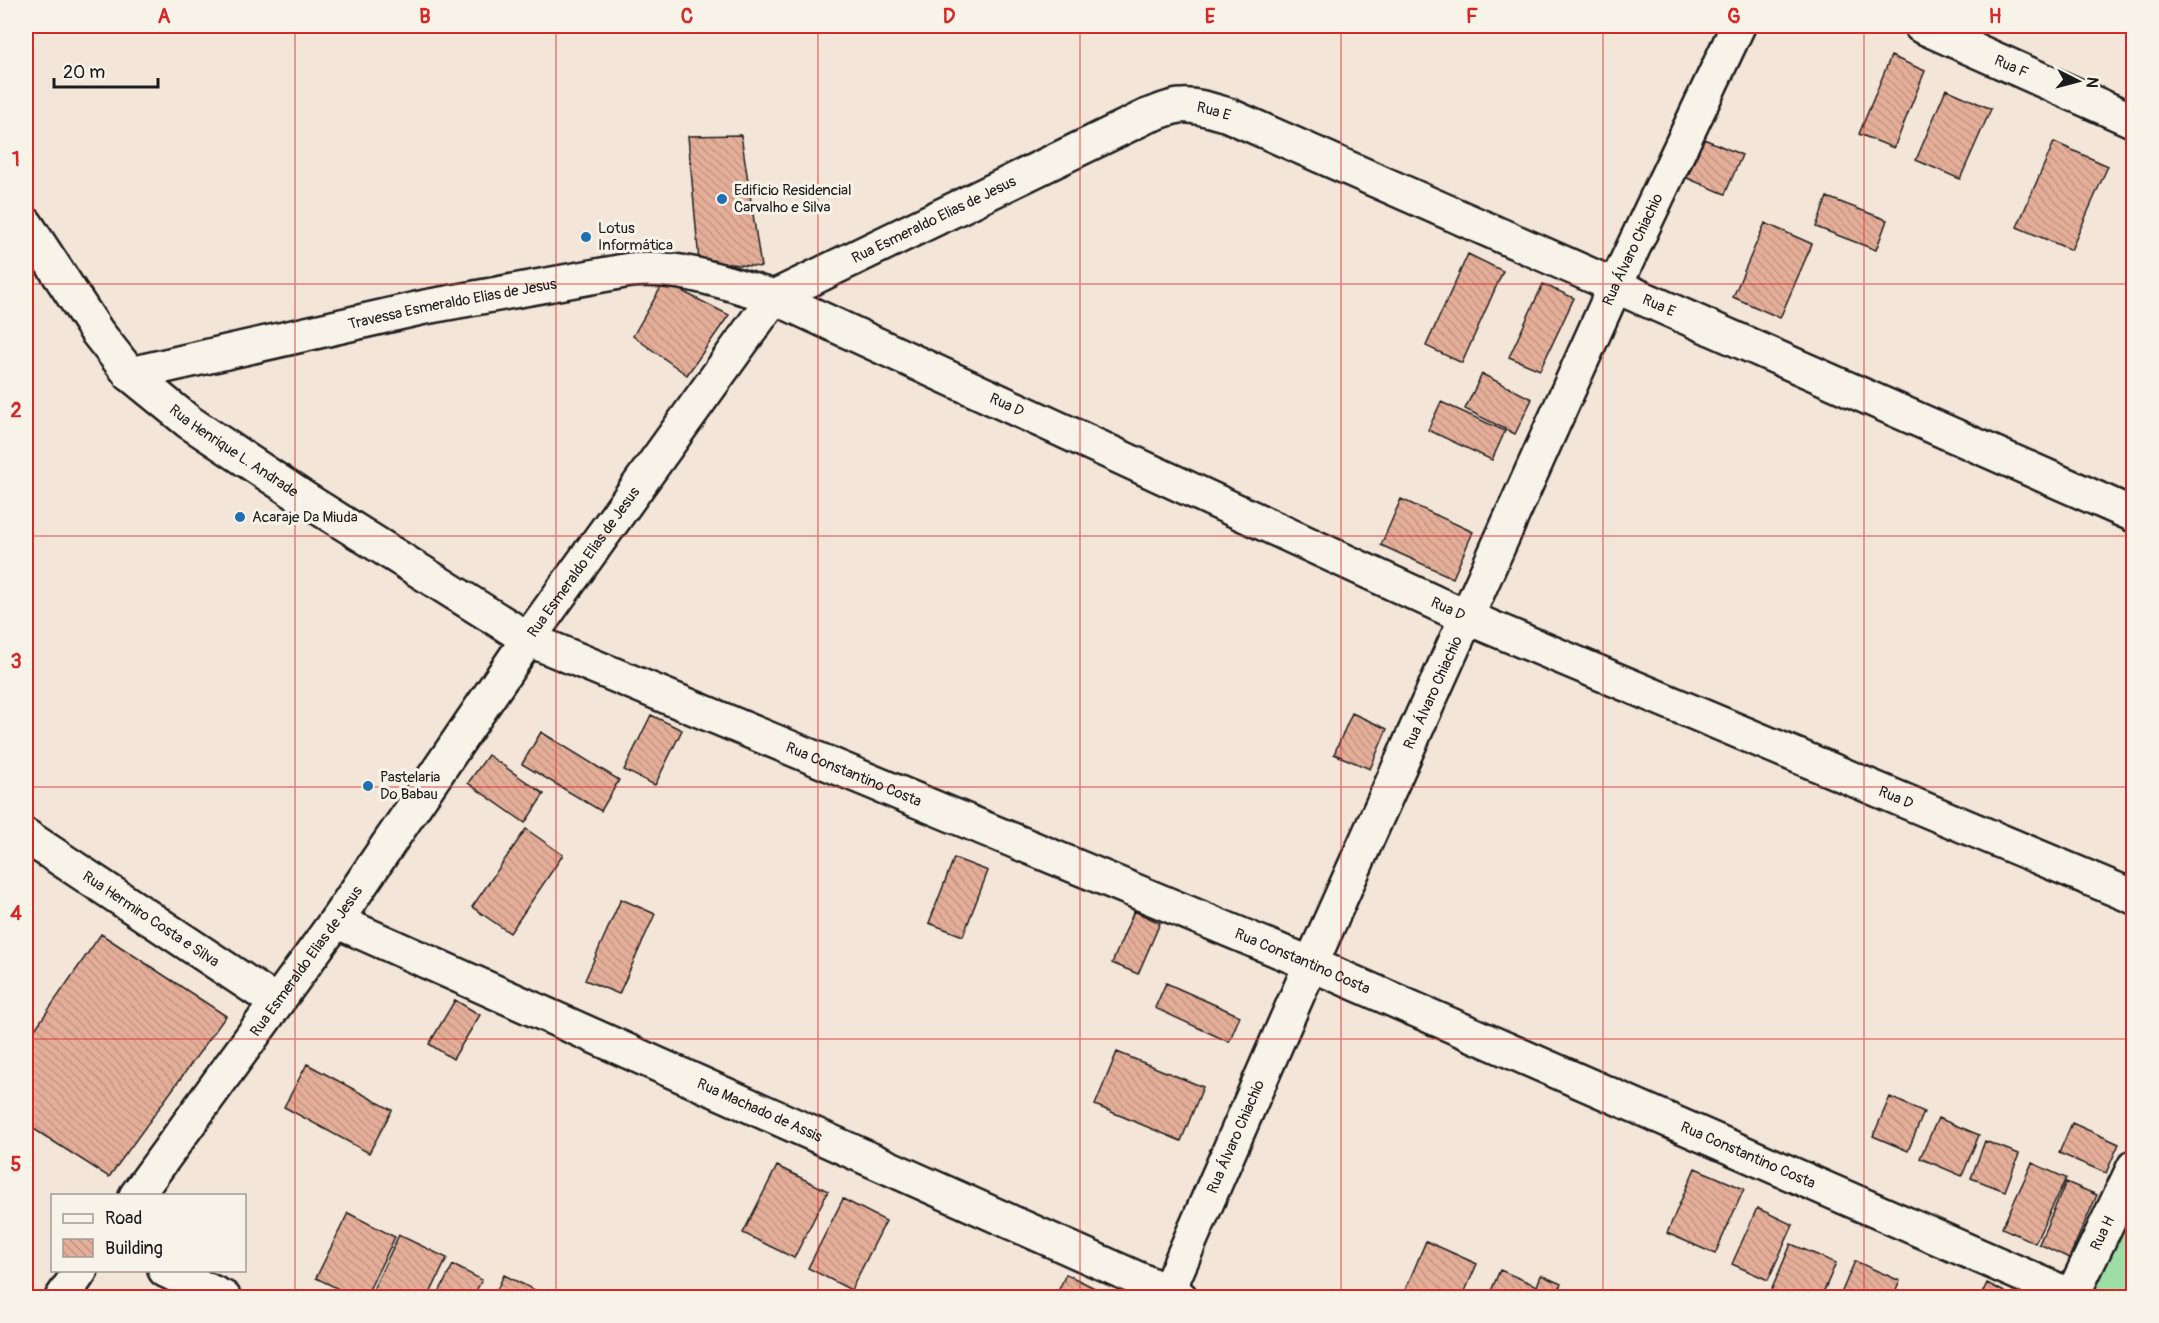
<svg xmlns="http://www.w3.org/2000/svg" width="2159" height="1323" font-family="Pangolin,sans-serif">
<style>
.park{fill:#9ddda6;stroke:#5c7c61;stroke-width:1.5}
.building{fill:url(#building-back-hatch);stroke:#1c1c1c;stroke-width:1.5}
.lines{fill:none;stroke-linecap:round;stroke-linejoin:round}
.minor-casing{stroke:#1c1c1c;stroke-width:38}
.minor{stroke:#f7f3e8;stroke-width:33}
.grid{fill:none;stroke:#d62828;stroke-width:1.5;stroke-opacity:0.55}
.poi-dot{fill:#1f6fb2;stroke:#f7f3e8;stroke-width:2}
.labels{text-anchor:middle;stroke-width:6;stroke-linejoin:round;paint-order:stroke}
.street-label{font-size:15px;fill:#1c1c1c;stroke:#f7f3e8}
.poi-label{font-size:15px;fill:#1c1c1c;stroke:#f7f3e8;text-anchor:start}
.neatline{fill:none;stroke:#d62828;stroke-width:2}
.grid-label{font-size:20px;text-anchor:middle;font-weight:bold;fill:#d62828}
</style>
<defs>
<pattern id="building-back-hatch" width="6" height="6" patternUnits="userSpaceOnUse" patternTransform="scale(1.5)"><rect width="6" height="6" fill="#e4ae99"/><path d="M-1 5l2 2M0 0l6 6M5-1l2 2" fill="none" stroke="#c39583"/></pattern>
</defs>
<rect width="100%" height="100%" fill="#f3e5d8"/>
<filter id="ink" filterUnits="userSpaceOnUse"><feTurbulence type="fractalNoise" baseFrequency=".0167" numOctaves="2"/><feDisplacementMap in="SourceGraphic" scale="12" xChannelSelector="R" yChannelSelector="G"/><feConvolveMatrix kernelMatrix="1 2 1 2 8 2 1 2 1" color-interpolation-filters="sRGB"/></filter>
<g filter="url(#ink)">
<path class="park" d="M2133 1182V1297H2078Z"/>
<path class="building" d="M1891 56 1925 71 1894 148 1859 134Z
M1946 89 1991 109 1960 179 1916 160Z
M741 135 761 267 699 261 688 136Z
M1704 139 1742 155 1725 194 1687 178Z
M2054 142 2108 166 2071 250 2017 227Z
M1827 197 1887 220 1876 250 1816 227Z
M1765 223 1812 244 1780 318 1733 297Z
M1468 254 1503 271 1462 363 1426 346Z
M664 282 729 315 687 375 633 336Z
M1543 284 1574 298 1540 370 1509 357Z
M1482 374 1532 399 1515 434 1465 409Z
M1441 402 1505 431 1492 460 1428 430Z
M1401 499 1473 532 1453 578 1381 545Z
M1352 713 1387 729 1370 769 1334 754Z
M651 715 682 730 655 785 624 770Z
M541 732 619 780 601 811 522 764Z
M488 755 544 794 525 823 468 783Z
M526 829 563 855 510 933 472 907Z
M954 858 988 871 963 936 929 923Z
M621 899 655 914 619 994 585 980Z
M1134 911 1160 923 1138 974 1112 963Z
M101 934 226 1016 109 1177 26 1124V1042Z
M1166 983 1240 1016 1229 1042 1155 1008Z
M455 1000 480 1015 453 1059 429 1044Z
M1117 1052 1203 1087 1181 1141 1095 1105Z
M307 1064 392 1110 369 1153 284 1107Z
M1890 1097 1924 1112 1908 1151 1873 1136Z
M1938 1118 1979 1135 1962 1176 1920 1158Z
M2072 1123 2119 1144 2106 1173 2059 1153Z
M1985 1141 2019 1154 2005 1191 1971 1178Z
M2032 1163 2066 1178 2035 1243 2002 1228Z
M777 1166 828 1191 794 1258 743 1233Z
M1695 1168 1744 1189 1715 1254 1667 1233Z
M2066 1182 2097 1195 2069 1258 2039 1244Z
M843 1199 886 1221 851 1290 808 1268Z
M1757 1208 1793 1225 1768 1280 1732 1264Z
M348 1213 395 1237 365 1298H357L316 1278Z
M399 1235 447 1258 428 1298H369Z
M1426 1241 1477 1264 1462 1298H1402Z
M1791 1244 1836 1263 1821 1298H1768Z
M1855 1261 1900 1281 1893 1298H1839Z
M453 1265 482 1280 472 1298H436Z
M1500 1270 1537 1286 1541 1275 1561 1284 1556 1298H1488Z
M1066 1274 1115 1298H1055Z
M504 1275 547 1296 546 1298H493Z
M1987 1283 2016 1298H1980Z"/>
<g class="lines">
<defs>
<g id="minor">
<path id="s1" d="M1921 26 2134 121"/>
<path id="s2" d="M26 224 97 332 130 374 189 422 305 499 528 639 1311 964 2071 1296"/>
<path id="s3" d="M130 374 425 307 630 270C680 265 727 283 774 297L1466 617 2134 897"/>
<path id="s4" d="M26 836 276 1002"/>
<path id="s5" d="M336 921 1181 1298"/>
<path id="s6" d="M136 1196 336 921 528 639 774 297 1147 116C1157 113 1169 107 1180 106 1195 104 1214 111 1228 115L2134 515"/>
<path d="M165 1270 224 1298"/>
<path d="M62 1298 81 1270"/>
<path id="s7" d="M1165 1298 1311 964 1615 286 1738 26"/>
<path id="s8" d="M2071 1298 2134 1167"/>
</g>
</defs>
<use href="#minor" class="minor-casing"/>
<use href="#minor" class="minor"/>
</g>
</g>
<path class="grid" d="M295 26V1298M556 26V1298M818 26V1298M1080 26V1298M1341 26V1298M1603 26V1298M1864 26V1298M26 284H2134M26 536H2134M26 787H2134M26 1039H2134"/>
<g class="poi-dot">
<circle cx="722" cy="199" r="6"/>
<circle cx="586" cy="237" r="6"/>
<circle cx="240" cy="517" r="6"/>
<circle cx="368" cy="786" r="6"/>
</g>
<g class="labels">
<g class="street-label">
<text dy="5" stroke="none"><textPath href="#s1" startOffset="99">Rua F</textPath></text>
<text dy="5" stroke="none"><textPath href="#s6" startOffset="1586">Rua E</textPath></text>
<text dy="5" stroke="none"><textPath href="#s6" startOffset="1280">Rua Esmeraldo Elias de Jesus</textPath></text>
<text dy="5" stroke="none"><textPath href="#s7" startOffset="1148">Rua Álvaro Chiachio</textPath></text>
<text dy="5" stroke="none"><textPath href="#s3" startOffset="330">Travessa Esmeraldo Elias de Jesus</textPath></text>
<text dy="5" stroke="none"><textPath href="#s6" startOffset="2072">Rua E</textPath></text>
<text dy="5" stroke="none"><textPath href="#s3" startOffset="915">Rua D</textPath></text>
<text dy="5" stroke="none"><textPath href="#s2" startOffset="312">Rua Henrique L. Andrade</textPath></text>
<text dy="5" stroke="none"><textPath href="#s6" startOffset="776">Rua Esmeraldo Elias de Jesus</textPath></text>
<text dy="5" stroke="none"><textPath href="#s3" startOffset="1401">Rua D</textPath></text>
<text dy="5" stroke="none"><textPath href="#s7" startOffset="662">Rua Álvaro Chiachio</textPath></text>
<text dy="5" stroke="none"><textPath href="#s2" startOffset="1014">Rua Constantino Costa</textPath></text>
<text dy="5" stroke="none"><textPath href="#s3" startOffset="1887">Rua D</textPath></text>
<text dy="5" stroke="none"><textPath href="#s4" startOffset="150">Rua Hermiro Costa e Silva</textPath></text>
<text dy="5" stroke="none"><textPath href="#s6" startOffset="290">Rua Esmeraldo Elias de Jesus</textPath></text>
<text dy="5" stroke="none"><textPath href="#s2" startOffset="1500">Rua Constantino Costa</textPath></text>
<text dy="5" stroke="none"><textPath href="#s5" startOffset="464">Rua Machado de Assis</textPath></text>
<text dy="5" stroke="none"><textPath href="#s7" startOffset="176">Rua Álvaro Chiachio</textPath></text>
<text dy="5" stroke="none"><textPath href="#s2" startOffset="1986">Rua Constantino Costa</textPath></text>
<text dy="5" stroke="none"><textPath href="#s8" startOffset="72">Rua H</textPath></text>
</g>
<g class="poi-label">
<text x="734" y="195">Edificio Residencial<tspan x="734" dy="17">Carvalho e Silva</tspan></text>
<text x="598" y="233">Lotus<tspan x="598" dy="17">Informática</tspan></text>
<text x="252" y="522">Acaraje Da Miuda</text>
<text x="380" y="782">Pastelaria<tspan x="380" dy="17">Do Babau</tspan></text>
</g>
</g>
<rect width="2159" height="1323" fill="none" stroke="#f7f3e8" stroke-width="66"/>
<rect x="51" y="1194" width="195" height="78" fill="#f7f3e8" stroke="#9f9d96" stroke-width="1.5"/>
<rect x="63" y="1214" width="30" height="9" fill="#f7f3e8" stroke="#9f9d96" stroke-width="1.5"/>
<text x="105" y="1224" font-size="18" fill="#1c1c1c">Road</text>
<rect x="63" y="1239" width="30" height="18" fill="url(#building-back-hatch)" stroke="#9f9d96" stroke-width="1.5"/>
<text x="105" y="1254" font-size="18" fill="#1c1c1c">Building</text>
<g transform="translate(2078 81) rotate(96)" stroke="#f7f3e8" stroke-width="4.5" paint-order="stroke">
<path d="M0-4.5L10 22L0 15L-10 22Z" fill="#1c1c1c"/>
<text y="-9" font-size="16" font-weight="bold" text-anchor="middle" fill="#1c1c1c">N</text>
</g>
<path d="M54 78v9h104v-9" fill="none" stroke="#1c1c1c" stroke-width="3"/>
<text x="63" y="78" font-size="18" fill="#1c1c1c" stroke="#f7f3e8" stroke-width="4.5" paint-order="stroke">20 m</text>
<rect x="33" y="33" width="2093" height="1257" class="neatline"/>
<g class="grid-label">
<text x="164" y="23">A</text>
<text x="425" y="23">B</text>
<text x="687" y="23">C</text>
<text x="949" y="23">D</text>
<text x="1210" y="23">E</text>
<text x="1472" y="23">F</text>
<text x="1734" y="23">G</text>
<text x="1995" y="23">H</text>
<text x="16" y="166">1</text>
<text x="16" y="417">2</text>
<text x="16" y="668">3</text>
<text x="16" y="920">4</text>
<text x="16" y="1171">5</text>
</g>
</svg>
